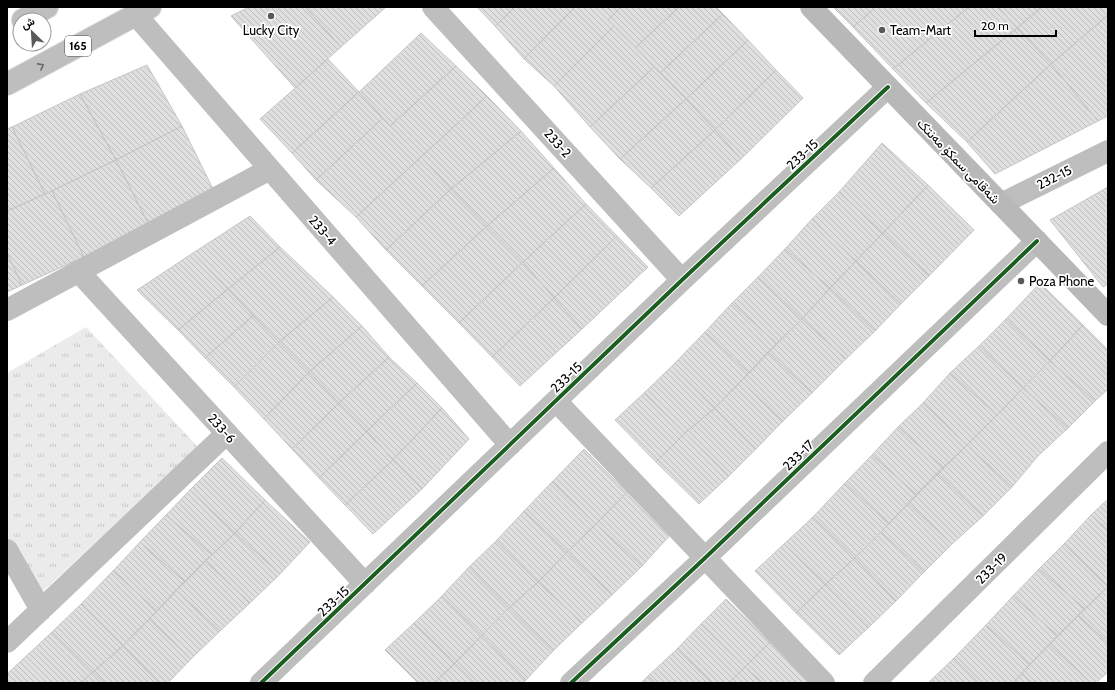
<svg xmlns="http://www.w3.org/2000/svg" width="1115" height="690" font-family="Cabin,Vazirmatn,sans-serif">
<style>
.park{fill:url(#park-tufts)}
.building{fill:url(#building-back-hatch);stroke:#c6c6c6}
.lines{fill:none;stroke-linecap:round;stroke-linejoin:round}
.primary-casing{stroke:#dbdbdb;stroke-width:24}
.minor{stroke:#bebebe;stroke-width:22}
.secondary{stroke:#b8b8b8;stroke-width:22}
.primary{stroke:#bebebe;stroke-width:22}
.cycleway-casing{stroke:#fff;stroke-width:6}
.cycleway{stroke:#1b5e20;stroke-width:4}
.oneway{stroke:#686868}
.poi-dot{fill:#595959;stroke:#fff;stroke-width:1.5}
.labels{text-anchor:middle;stroke-width:3.5;stroke-linejoin:round;paint-order:stroke}
.shield{fill:#fff;stroke:#4c4c4c;stroke-width:1}
.shield-label{font-size:12px;font-weight:bold;fill:#000}
.poi-label{font-size:13px;fill:#000;stroke:#fff;text-anchor:start}
.street-label{font-size:13px;fill:#000;stroke:#fff}
</style>
<defs>
<pattern id="park-tufts" width="24" height="20" patternUnits="userSpaceOnUse"><rect width="24" height="20" fill="#ebebeb"/><path d="M3 7l-1-3M5 7V3M7 7l1-3M15 17l-1-3M17 17v-4M19 17l1-3" fill="none" stroke="#c8c8c8"/></pattern>
<pattern id="building-back-hatch" width="6" height="6" patternUnits="userSpaceOnUse"><rect width="6" height="6" fill="#dfdfdf"/><path d="M-1 5l2 2M0 0l6 6M5-1l2 2" fill="none" stroke="#bebebe"/></pattern>
</defs>
<rect width="100%" height="100%" fill="#fff"/>
<path class="park" d="M86 327 198 447 39 595 7 537V373Z"/>
<path class="building" d="M249 7H305L341 47 295 88 231 16Z
M305 7H386L341 47Z
M477 7H515L495 26Z
M515 7H575L524 59 495 26Z
M575 7H595L614 26 554 86 524 59Z
M595 7H621L608 20Z
M621 7H679L636 47 608 20Z
M679 7H716L723 14 660 73 636 47Z
M833 7H876L853 27Z
M876 7H969L893 69 853 27Z
M969 7H998L1017 28 926 103 893 69Z
M998 7H1042L1017 28Z
M1042 7H1108V15L1051 64 1017 28Z
M723 14 748 40 686 99 660 73Z
M1108 15V116L1098 121 1051 64Z
M614 26 654 67 590 127 554 86Z
M1017 28 1051 64 967 142 926 103Z
M421 33 456 66 390 126 359 92Z
M748 40 776 70 715 130 686 99Z
M328 59 359 92 292 153 260 119Z
M1051 64 1098 121 995 174 967 142Z
M147 65 182 126 116 160 80 94Z
M456 66 487 96 421 157 390 126Z
M654 67 686 99 620 159 590 127Z
M776 70 803 98 741 159 715 130Z
M359 92 383 118 316 180 292 153Z
M80 94 116 160 45 194 12 127Z
M487 96 521 131 451 189 421 157Z
M686 99 715 130 651 188 620 159Z
M383 118 421 157 356 217 316 180Z
M182 126 213 189 148 223 116 160Z
M12 127 45 194 7 211V129Z
M715 130 741 159 679 216 651 188Z
M521 131 554 168 487 226 451 189Z
M882 143 928 185 883 233 839 192Z
M421 157 451 189 386 250 356 217Z
M116 160 148 223 84 257 52 191Z
M554 168 586 204 523 262 487 226Z
M928 185 974 230 929 276 883 233Z
M1108 187V284L1103 287 1050 220Z
M451 189 487 226 422 286 386 250Z
M52 191 84 257 22 285 7 253V211Z
M839 192 883 233 856 261 812 219Z
M586 204 617 236 554 298 523 262Z
M250 216 280 247 228 289 193 253Z
M812 219 856 261 830 288 785 249Z
M487 226 523 262 459 323 422 286Z
M883 233 929 276 901 304 856 261Z
M617 236 648 267 582 329 554 298Z
M280 247 333 297 279 342 228 289Z
M785 249 830 288 802 319 758 277Z
M7 253 22 285 7 292Z
M193 253 228 289 178 330 137 290Z
M856 261 901 304 875 331 830 288Z
M523 262 554 298 492 357 459 323Z
M758 277 802 319 777 344 732 303Z
M1040 283 1083 325 1050 361 1006 319Z
M830 288 875 331 846 359 802 319Z
M228 289 253 316 205 358 178 330Z
M333 297 362 326 309 372 279 342Z
M554 298 582 329 520 386 492 357Z
M732 303 777 344 749 373 705 332Z
M253 316 279 342 234 387 205 358Z
M802 319 846 359 812 393 768 352Z
M1006 319 1050 361 1023 388 979 346Z
M1083 325 1108 350V389L1095 401 1050 361Z
M362 326 389 357 339 403 309 372Z
M705 332 749 373 715 408 672 366Z
M279 342 309 372 264 419 234 387Z
M979 346 1023 388 997 415 950 373Z
M768 352 812 393 783 421 741 381Z
M389 357 417 383 367 431 339 403Z
M1050 361 1095 401 1068 428 1023 388Z
M672 366 715 408 685 433 644 393Z
M309 372 339 403 292 449 264 419Z
M950 373 997 415 967 445 923 403Z
M741 381 783 421 756 449 715 408Z
M417 383 442 408 393 460 367 431Z
M1023 388 1068 428 1038 456 997 415Z
M644 393 685 433 656 462 615 420Z
M339 403 367 431 319 478 292 449Z
M923 403 967 445 944 468 898 427Z
M442 408 469 439 422 489 393 460Z
M715 408 756 449 729 476 685 433Z
M997 415 1038 456 1012 487 967 445Z
M898 427 944 468 917 495 872 455Z
M367 431 393 460 345 505 319 478Z
M685 433 729 476 699 504 656 462Z
M967 445 1012 487 983 516 937 473Z
M584 449 627 492 596 524 552 482Z
M872 455 917 495 889 524 845 483Z
M222 458 265 500 235 533 190 490Z
M393 460 422 489 373 534 345 505Z
M937 473 983 516 952 544 908 503Z
M552 482 596 524 567 552 524 511Z
M845 483 889 524 855 558 813 517Z
M190 490 235 533 212 555 166 515Z
M627 492 672 533 642 566 596 524Z
M1108 499V530L1091 515Z
M265 500 310 542 280 574 235 533Z
M908 503 952 544 924 572 881 532Z
M524 511 567 552 538 582 496 541Z
M166 515 212 555 185 582 140 542Z
M1091 515 1108 530V587L1064 544Z
M813 517 855 558 826 584 784 544Z
M596 524 642 566 612 595 567 552Z
M881 532 924 572 896 601 855 558Z
M235 533 280 574 250 603 205 561Z
M496 541 538 582 509 608 469 567Z
M140 542 185 582 157 611 113 571Z
M784 544 826 584 796 613 755 571Z
M1064 544 1108 587 1085 609 1039 569Z
M567 552 612 595 582 623 538 582Z
M855 558 896 601 869 627 826 584Z
M205 561 250 603 220 631 176 590Z
M469 567 509 608 482 635 442 596Z
M1039 569 1085 609 1058 636 1013 596Z
M113 571 157 611 123 646 81 604Z
M538 582 582 623 553 651 509 608Z
M826 584 869 627 839 655 796 613Z
M1108 587V643L1078 615Z
M176 590 220 631 191 659 149 619Z
M442 596 482 635 455 663 414 623Z
M1013 596 1058 636 1030 665 986 625Z
M726 599 770 642 745 667 701 624Z
M81 604 123 646 93 672 52 632Z
M509 608 553 651 526 680 482 635Z
M1078 615 1108 643V672L1096 683H1091L1049 644Z
M149 619 191 659 168 683H159L123 646Z
M414 623 455 663 434 683H418L385 650Z
M701 624 745 667 729 683H712L677 649Z
M986 625 1030 665 1013 683H979L954 658Z
M52 632 93 672 81 683H47L23 659Z
M482 635 526 680 522 683H475L455 663Z
M770 642 814 683H763L745 667Z
M1049 644 1091 683H1032L1022 673Z
M123 646 159 683H105L93 672Z
M677 649 712 683H656L648 676Z
M954 658 979 683H928Z
M23 659 47 683H7V674Z
M455 663 475 683H434Z
M745 667 763 683H729Z
M93 672 105 683H81Z
M1022 673 1032 683H1013Z
M648 676 656 683H641Z"/>
<g class="lines">
<defs>
<path id="primary" d="M23 20 47 7
M7 84 150 7"/>
</defs>
<use href="#primary" class="primary-casing"/>
<path class="minor" d="M433 7 682 280
M136 15 510 445
M1001 204 1108 151
M78 271 365 584
M7 310 270 169
M556 401 824 683
M7 550 41 610
M7 642 227 433
M261 683 682 280 888 87
M571 683 705 558 1037 241
M874 683 1108 452"/>
<path class="secondary" d="M811 7 1108 315"/>
<use href="#primary" class="primary"/>
<defs>
<path id="cycleway" d="M261 683 682 280 888 87
M571 683 705 558 1037 241"/>
</defs>
<use href="#cycleway" class="cycleway-casing"/>
<use href="#cycleway" class="cycleway"/>
</g>
<defs><path id="oneway-chevron" d="M-2-3.5L2.5 0L-2 3.5" fill="none" stroke-width="1.6" stroke-linecap="round" stroke-linejoin="round"/></defs>
<use class="oneway" href="#oneway-chevron" transform="translate(41 66) rotate(-28)"/>
<g class="poi-dot">
<circle cx="271" cy="16" r="4"/>
<circle cx="882" cy="30" r="4"/>
<circle cx="1021" cy="281" r="4"/>
</g>
<g class="labels">
<rect class="shield" x="65" y="36" width="26" height="20" rx="3"/>
<g class="shield-label">
<text x="78" y="50">165</text>
</g>
<g class="poi-label">
<text x="271" y="35" text-anchor="middle">Lucky City</text>
<text x="890" y="35">Team-Mart</text>
<text x="1029" y="286">Poza Phone</text>
</g>
<g class="street-label">
<text transform="translate(558 143) rotate(48)" y="5">233-2</text>
<text transform="translate(802 154) rotate(-43)" y="5">233-15</text>
<text transform="translate(959 161) rotate(46)" y="5">شەقامی سمکۆ مەنتک</text>
<text transform="translate(1054 177) rotate(-27)" y="5">232-15</text>
<text transform="translate(323 230) rotate(49)" y="5">233-4</text>
<text transform="translate(566 377) rotate(-44)" y="5">233-15</text>
<text transform="translate(222 428) rotate(48)" y="5">233-6</text>
<text transform="translate(798 455) rotate(-44)" y="5">233-17</text>
<text transform="translate(991 568) rotate(-45)" y="5">233-19</text>
<text transform="translate(333 601) rotate(-43)" y="5">233-15</text>
</g>
</g>
<rect width="1115" height="690" fill="none" stroke="#000000" stroke-width="16"/>
<g transform="translate(32 32) rotate(335)"><circle r="19" fill="#ffffff" stroke="#999999"/>
<path d="M0-3L7 15L0 10L-7 15Z" fill="#595959"/>
<text y="-6" font-size="11" font-weight="bold" text-anchor="middle" fill="#000000">ش</text>
</g>
<path d="M975 30v6h81v-6" fill="none" stroke="#000000" stroke-width="2"/>
<text x="981" y="30" font-size="12" fill="#000000" stroke="#ffffff" stroke-width="3" paint-order="stroke">20 m</text>
</svg>
